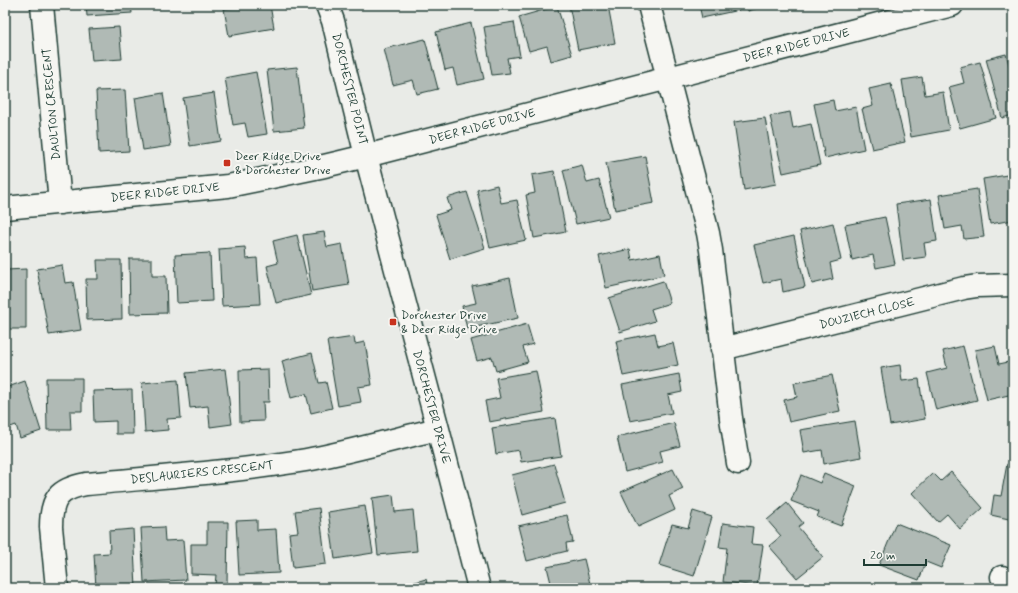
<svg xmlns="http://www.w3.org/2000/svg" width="1018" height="593" font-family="Mynerve,sans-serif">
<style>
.building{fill:#b0bab5;stroke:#1f3d34}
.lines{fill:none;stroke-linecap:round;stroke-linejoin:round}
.minor-casing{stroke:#1f3d34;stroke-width:25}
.minor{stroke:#f6f6f2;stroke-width:22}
.poi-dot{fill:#c8321e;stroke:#f6f6f2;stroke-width:1.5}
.labels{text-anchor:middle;stroke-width:4;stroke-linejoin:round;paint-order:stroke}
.street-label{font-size:12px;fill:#1f3d34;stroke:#f6f6f2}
.poi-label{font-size:12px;fill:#1f3d34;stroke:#f6f6f2;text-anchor:start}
</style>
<rect width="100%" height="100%" fill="#e9ebe7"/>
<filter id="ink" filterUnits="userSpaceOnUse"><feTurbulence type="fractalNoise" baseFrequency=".025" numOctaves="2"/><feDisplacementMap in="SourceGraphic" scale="8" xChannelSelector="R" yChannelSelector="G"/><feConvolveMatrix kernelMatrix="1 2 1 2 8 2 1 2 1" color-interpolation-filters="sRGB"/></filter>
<g filter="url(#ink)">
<path class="building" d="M86 5H131L132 13 87 16Z
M246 5H270L274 28 229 36 224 9Z
M569 5H608L615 43 578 50Z
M699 5H737L739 10 702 18Z
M747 5H769L748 11Z
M557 6 572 55 551 61 547 46 529 51 519 17Z
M514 22 520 56 507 58 510 73 492 75 484 27Z
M471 23 484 79 457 85 453 68 445 70 436 32Z
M119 27 122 59 92 61 89 29Z
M425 39 438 89 417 94 413 80 393 85 384 49Z
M1006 54 1011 72 1013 71V115L1002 118 986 59Z
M980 62 996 118 960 128 949 87 964 83 960 67Z
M297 67 304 128 274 131 267 70Z
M256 72 267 134 248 137 245 123 233 125 225 78Z
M922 77 925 95 943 92 949 130 911 137 902 80Z
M891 84 905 142 872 149 862 109 873 106 869 89Z
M125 90 129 151 99 153 96 91Z
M163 93 171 146 143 150 135 98Z
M214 93 221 141 190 146 183 98Z
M833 100 835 111 856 107 864 149 825 158 814 104Z
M790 112 793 128 811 124 820 165 783 173 770 116Z
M765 118 776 184 744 190 734 122Z
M645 156 654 203 615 210 606 163Z
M582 165 587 183 599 180 609 217 576 224 563 170Z
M554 171 566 232 534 238 526 195 535 193 532 175Z
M1013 174V220L990 224 983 179Z
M497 185 501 203 517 200 526 240 490 248 477 190Z
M977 189 984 237 964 239 962 226 945 229 939 195Z
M467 192 485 248 450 259 436 215 451 210 447 198Z
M931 199 937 241 924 243 926 257 903 260 896 204Z
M885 217 895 264 876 268 873 255 852 260 845 225Z
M833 223 841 260 830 263 833 279 812 284 800 231Z
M324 232 327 247 342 244 349 285 312 291 303 235Z
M297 235 311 295 276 303 267 266 278 263 273 241Z
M794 236 805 287 783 292 781 279 763 283 754 245Z
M245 247 246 259 257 258 260 304 222 306 219 249Z
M630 249 632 260 660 254 664 275 606 288 599 256Z
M210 253 212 301 177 303 175 255Z
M129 259H152V276H166L167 313 130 314Z
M97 260H121L122 319 87 320 86 279H98Z
M62 265 65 283 73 282 81 330 49 335 37 269Z
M26 269V329H5V290H7L6 270Z
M510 278 518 318 467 329 462 306 476 303 472 286Z
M663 281 670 303 651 309 655 321 620 332 609 298Z
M527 324 533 344 523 347 528 362 496 371 492 357 477 361 471 340Z
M655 333 658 346 673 343 678 365 623 376 616 341Z
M354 337 355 344 365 342 372 385 358 387 361 402 338 406 327 341Z
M963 346 977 400 936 410 927 373 947 368 943 351Z
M995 346 999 364 1013 361V394L987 400 975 350Z
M312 353 319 383 326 382 332 408 311 413 306 394 291 398 282 361Z
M900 365 902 381 919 379 925 419 890 425 881 368Z
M225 369 232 424 210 427 208 406 190 408 186 373Z
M268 369 269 402H263L264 421 240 422 239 370Z
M536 371 544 412 489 422 485 401 500 398 496 378Z
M679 374 682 392 668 395 672 413 630 421 622 385Z
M832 375 840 411 789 422 784 400 797 397 794 383Z
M46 378H82V411H70L71 430H47Z
M178 380 181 418 167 419 168 430 145 432 142 383Z
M25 381 41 431 20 438 16 425 5 429V388Z
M132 390 133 434H116V421L94 422 93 391Z
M555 418 561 456 521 462 519 450 496 454 492 428Z
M855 421 861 457 824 464 822 450 804 453 800 430Z
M674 423 680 446 660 451 663 462 625 472 617 437Z
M554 464 565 503 522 515 512 475Z
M1007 464 1013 465V520L991 515 994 495 1001 496Z
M673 469 683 489 669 496 675 510 638 527 621 492Z
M951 472 983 508 960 529 947 514 938 522 912 493 933 473 941 481Z
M824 473 856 486 841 526 817 517 819 512 791 501 801 475 820 483Z
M393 495 395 512 413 510 417 551 378 555 372 498Z
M787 503 803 523 798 527 823 557 797 578 769 546 781 536 767 520Z
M365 506 373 553 335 559 328 512Z
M319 508 326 564 293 568 289 533 298 532 295 511Z
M693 511 712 517 694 576 659 565 672 524 688 528Z
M567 515 573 542 566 543 567 551 527 561 518 526Z
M257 520V530L276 529 279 573 239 575 236 521Z
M207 522H228L227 585H215L216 575 191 574V544H207Z
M723 523 753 527 751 544 763 545 757 586 723 582 727 548 719 547Z
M896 523 951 545 941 568 926 562 919 580 879 565Z
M164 527 165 541 183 540 186 580 144 582 141 528Z
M133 529 136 588H96L94 554 110 553 109 531Z
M584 559 591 588H534V587L551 583 547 567Z
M426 579 428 588H395Z"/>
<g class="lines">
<defs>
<path id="minor" d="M42 5 60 203
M327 5 333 21 366 156 438 429 479 588
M649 5 708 233 711 250 731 418 738 463
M5 208 228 186 320 167 366 156 952 5
M722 349 964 288 977 286 1013 285
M1002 577 1008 588
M57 588 51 527C51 498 59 489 86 484 159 477 233 472 306 460 350 452 394 439 438 429"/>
</defs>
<use href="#minor" class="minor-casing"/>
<use href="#minor" class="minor"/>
</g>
</g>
<g class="poi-dot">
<rect x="223" y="159" width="8" height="8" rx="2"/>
<rect x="389" y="318" width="8" height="8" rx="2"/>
</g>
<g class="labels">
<g class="street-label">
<text transform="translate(796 45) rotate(-14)" y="4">DEER RIDGE DRIVE</text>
<text transform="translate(350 89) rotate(76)" y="4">DORCHESTER POINT</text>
<text transform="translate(51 104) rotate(-95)" y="4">DAULTON CRESCENT</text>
<text transform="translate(482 126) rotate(-15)" y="4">DEER RIDGE DRIVE</text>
<text transform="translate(165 192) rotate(-6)" y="4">DEER RIDGE DRIVE</text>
<text transform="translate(867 313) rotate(-14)" y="4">DOUZIECH CLOSE</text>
<text transform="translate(432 407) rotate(75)" y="4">DORCHESTER DRIVE</text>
<text transform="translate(202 472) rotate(-6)" y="4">DESLAURIERS CRESCENT</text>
</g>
<g class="poi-label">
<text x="235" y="160">Deer Ridge Drive<tspan x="235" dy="14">&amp; Dorchester Drive</tspan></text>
<text x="401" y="319">Dorchester Drive<tspan x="401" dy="14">&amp; Deer Ridge Drive</tspan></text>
</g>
</g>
<rect width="1018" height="593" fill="none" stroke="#f6f6f2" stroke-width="20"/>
<rect x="10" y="10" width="998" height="573" fill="none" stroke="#1f3d34" stroke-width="1.5" filter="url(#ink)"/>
<path d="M864 559v6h62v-6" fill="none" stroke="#1f3d34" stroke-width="2"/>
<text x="870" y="559" font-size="12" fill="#1f3d34" stroke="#f6f6f2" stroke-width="3" paint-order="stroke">20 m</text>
</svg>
